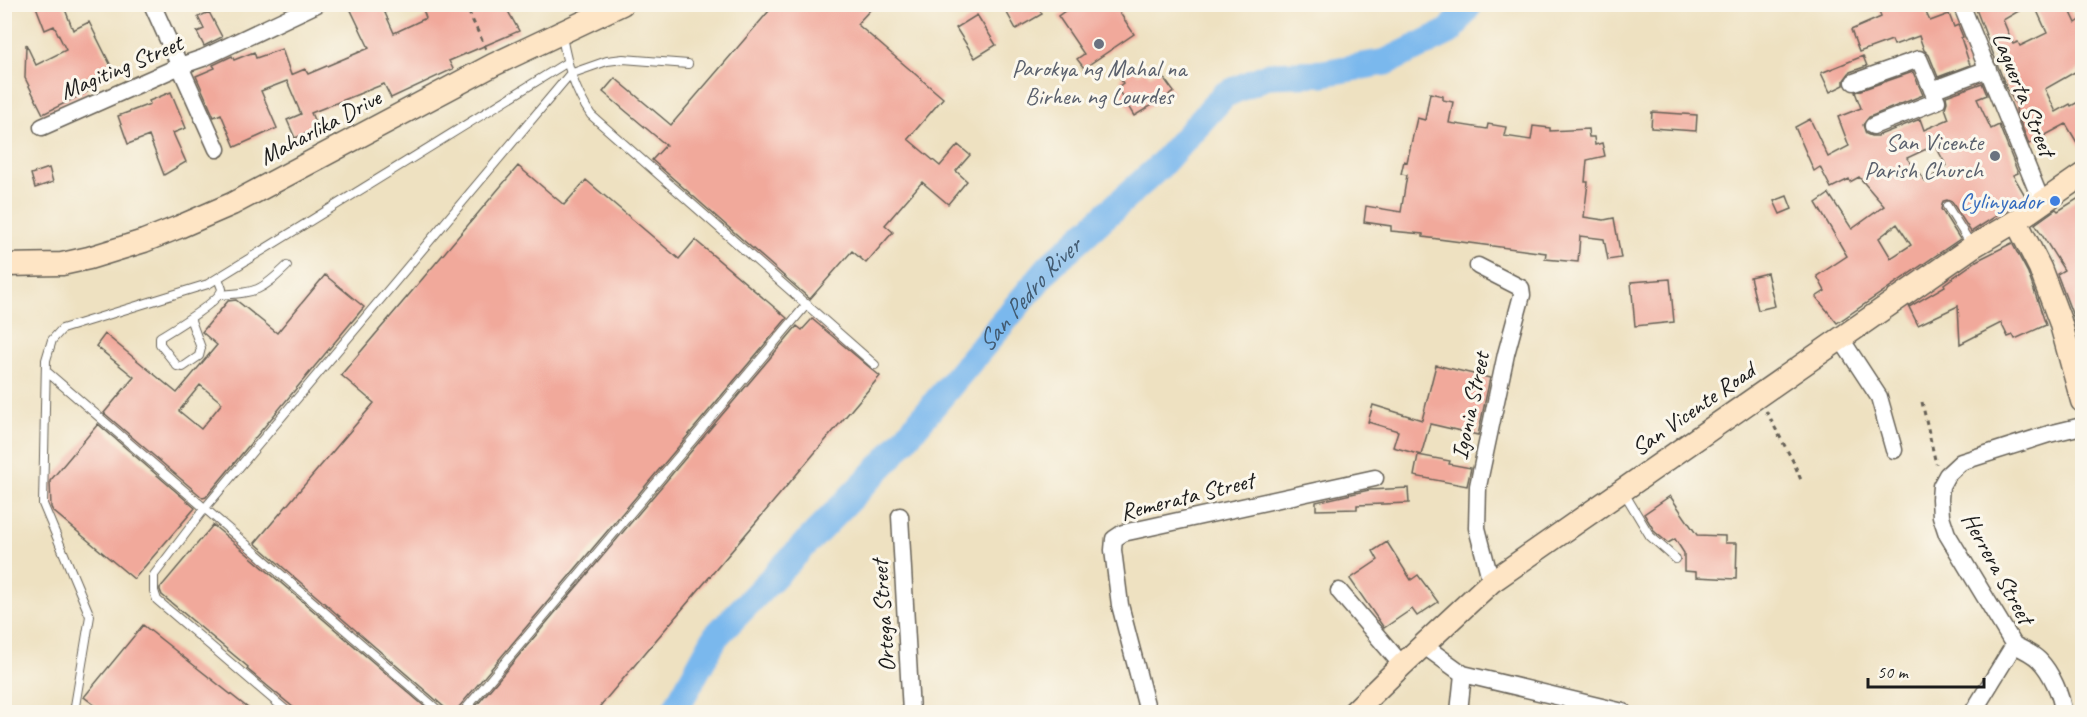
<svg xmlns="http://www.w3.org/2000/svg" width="2087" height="717" font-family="Caveat,sans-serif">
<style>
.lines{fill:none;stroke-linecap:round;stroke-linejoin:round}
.river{stroke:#7ab8ed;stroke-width:27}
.building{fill:#f1a99b;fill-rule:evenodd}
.lane-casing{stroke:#666156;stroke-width:10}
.street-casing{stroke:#666156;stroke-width:19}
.secondary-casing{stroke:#666156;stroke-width:25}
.path{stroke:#666156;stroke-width:3;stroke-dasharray:4.5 4.5;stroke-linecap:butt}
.lane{stroke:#fff;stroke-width:8}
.street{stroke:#fff;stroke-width:16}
.secondary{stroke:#fee5c5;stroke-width:22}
.worship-dot{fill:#6b7280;stroke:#fbf7ec;stroke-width:2}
.shop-dot{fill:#3f7fe0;stroke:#fbf7ec;stroke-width:2}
.labels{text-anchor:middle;stroke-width:6;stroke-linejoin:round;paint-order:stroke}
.street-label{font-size:24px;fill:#1c1c1c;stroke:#fbf7ec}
.worship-label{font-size:24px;fill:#5b616d;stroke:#fbf7ec}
.shop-label{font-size:24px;fill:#366cbe;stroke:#fbf7ec;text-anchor:end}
.water-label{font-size:26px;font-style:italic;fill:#425a70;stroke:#fbf7ec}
</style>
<rect width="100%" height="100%" fill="#fbf7ec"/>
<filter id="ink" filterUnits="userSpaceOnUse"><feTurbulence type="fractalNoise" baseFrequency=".0167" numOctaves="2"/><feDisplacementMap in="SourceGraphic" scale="12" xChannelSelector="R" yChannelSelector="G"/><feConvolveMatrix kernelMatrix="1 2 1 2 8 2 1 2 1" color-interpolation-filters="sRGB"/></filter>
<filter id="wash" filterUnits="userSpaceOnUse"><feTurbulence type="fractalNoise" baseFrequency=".008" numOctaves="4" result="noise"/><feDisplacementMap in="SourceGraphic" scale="24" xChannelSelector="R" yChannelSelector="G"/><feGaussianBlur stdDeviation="1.35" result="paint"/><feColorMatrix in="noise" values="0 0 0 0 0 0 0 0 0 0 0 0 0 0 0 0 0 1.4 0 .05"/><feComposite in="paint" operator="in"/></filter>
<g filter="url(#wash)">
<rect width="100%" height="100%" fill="#eee1c1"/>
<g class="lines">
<path class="river" id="s1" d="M674 712 716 636 889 458 1050 266 1160 166 1224 95 1269 75 1323 73 1386 62 1450 31 1470 4"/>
</g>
<g id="blocks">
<path class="building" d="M35 4H63L73 30 89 22 114 72 84 87 87 92 43 114 25 78 26 44 36 65 66 50 54 26 45 30Z
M348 4H381L394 33 426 18 421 4H504L519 31 449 61 453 69 391 98 384 84 311 113 318 129 295 138 287 120 301 114 287 81 261 91 277 128 235 147 221 114 214 117 196 76 215 68 213 65 232 56 234 60 254 52 256 58 282 49 291 75 305 69 308 74 369 48Z
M775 4H863L870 10 857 24 943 98 908 139 940 166 958 145 970 155 956 171 967 181 948 204 922 182 885 225 893 232 866 263 852 251 810 299 652 160 666 145 603 92 615 78 671 125Z
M1002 4H1036L1042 14 1016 29Z
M1075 4H1114L1134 34 1084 68 1077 59 1084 54 1058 16Z
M1876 4H1922L1930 21 1949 14 1954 27 1958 25 1963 37 1961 38 1970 65 1938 77 1929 55 1924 50 1919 36 1894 45 1892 40 1859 52 1851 30 1881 17Z
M1974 4H2031L2003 20 2013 44 2018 42 2020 46 2047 33 2034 4H2067L2076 23 2082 19V68L2045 89 2056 112 2070 104 2071 106 2078 102 2082 110V151L2066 124 2029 144 2017 114 2016 109 2018 108 2006 87Z
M209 12 222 37 204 46 197 32 204 29 198 17Z
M977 15 996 45 975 58 956 28Z
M1863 56 1867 66 1850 72 1844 80V85L1830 92 1821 73Z
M1135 69 1138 74 1145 70 1150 76 1158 70 1174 92 1134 116 1117 88 1123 83 1120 78Z
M1913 72 1923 95 1869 117 1863 125 1866 134 1871 136H1877L1920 119 1924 130 1949 119 1945 108 1947 102 1946 96 1982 83 1987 95 1977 99 1991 129 1999 125 2018 173 2013 175 2026 197 1971 232 1952 202 1947 200 1943 201 1941 209 1960 239 1837 323 1816 297 1825 291 1817 276 1847 256 1816 203 1829 194 1852 229 1884 206 1859 177 1850 182 1849 179 1831 188 1820 167 1814 171 1795 127 1810 119 1828 157 1849 146 1838 117 1861 108 1855 92ZM1935 145 1946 165 1926 182 1907 158ZM1897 224 1911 245 1891 258 1879 238Z
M171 92 186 128 173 133 186 162 164 175 149 136 128 144 118 116 150 104 149 101Z
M1430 93 1443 96V100L1453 102 1449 123 1487 129 1488 124 1506 127 1504 136 1531 140 1533 126 1550 128V131L1588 129 1589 137H1594L1595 145 1602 143 1605 156 1587 160 1585 182H1588L1584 217 1604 220 1614 218 1621 258 1608 260 1604 239 1580 236 1578 262 1545 259 1546 253 1423 237V234L1391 231V226L1364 222 1366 206 1401 212 1407 175 1401 174 1404 161 1407 162 1417 118 1425 120Z
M1652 112 1697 115 1696 131 1651 128Z
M518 166 564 205 586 180 679 259 695 240 787 318 458 708 457 712H446L444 707 255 543 374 403 341 375Z
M49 168 53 182 35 188 31 174Z
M1787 196 1792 209 1780 214 1774 201Z
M2082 196V292L2076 295 2082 310V346H2081L2073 316 2057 274 2064 270 2035 224 2056 209 2058 211Z
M2012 243 2028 273 2046 325 2015 339 2013 335 2008 337 2001 323 1960 344 1958 306 1918 325 1909 307 1945 286 1944 284 1978 260Z
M1767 273 1775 306 1758 310 1750 277Z
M325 275 364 307 206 497 203 498 104 413 134 377 96 346 105 334 177 393 217 345 202 332 228 301 236 300 277 333ZM200 385 222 403 201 429 179 411Z
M1670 279 1674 322 1635 326 1631 282Z
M812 319 880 376 595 712H471L797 326 802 330Z
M1436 365 1490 378 1478 435 1430 424 1421 455 1393 447 1398 431 1368 422 1373 405 1422 420Z
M98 424 195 508 134 579 53 511 51 507 50 481Z
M1418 455 1450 461 1449 464 1471 468 1467 486 1414 476Z
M1408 488 1409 503 1357 505V509L1316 510V502L1369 490Z
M1670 496 1697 535 1725 536V543H1737L1736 579 1696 577V572L1684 571V553L1675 539 1668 543 1655 532 1644 514Z
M213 525 246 553 431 712H299L247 669 248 667 162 595 160 590V588Z
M1387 542 1411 580 1418 575 1438 602 1417 616 1412 609 1384 628 1350 579 1378 560 1373 551Z
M143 625 253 712H104L84 697Z"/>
</g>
</g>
<g filter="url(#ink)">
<use href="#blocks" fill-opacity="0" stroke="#666156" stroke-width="1.5"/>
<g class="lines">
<defs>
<path id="lane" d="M562 36C567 64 574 90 591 115L875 365
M1947 206 1972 246
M220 295C257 292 260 292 287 266
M190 318 201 348 199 356 183 367 177 366 160 344V337C173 329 220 301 222 289L218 278
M46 371 440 712
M1623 491 1650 536 1676 559
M74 712 90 616 43 504 46 360 52 340 62 329 208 284 566 63
M288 712 157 600 154 591V575L205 508 570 74 607 61 623 59 688 64
M463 712 807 304"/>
<path id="street" d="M152 4 217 149
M1961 4 2042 203
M1854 82 1919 59 1937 101 1873 126
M1932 90 1988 69
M42 127 180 66 203 58 317 4
M1478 266 1521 288 1522 295 1506 354 1478 486 1477 528 1491 582
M1841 339 1879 397 1894 450
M900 516 911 712
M1339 591 1402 665
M1423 645 1463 674 1623 712
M2014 645 1947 534 1941 516 1940 499 1941 486 1947 475 1961 462 2049 434 2082 426
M2014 645C2023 649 2032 653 2039 660 2051 672 2062 696 2063 712
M1148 712 1120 605 1113 550 1114 539 1123 533 1375 478
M1459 712 1463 674
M1973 712 2014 645"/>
<path id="secondary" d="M2016 221 2040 268 2060 321 2082 401
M4 265 62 264 89 258 144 241 179 227 232 204 493 65 622 4
M1354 712 1402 665 1491 582 1972 247 2016 221 2082 175"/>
</defs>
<use href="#lane" class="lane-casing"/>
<use href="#street" class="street-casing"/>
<use href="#secondary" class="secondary-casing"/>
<path class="path" d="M465 4 486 49
M1922 402 1936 464
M1766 411 1794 463 1801 480"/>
<use href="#lane" class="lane"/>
<use href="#street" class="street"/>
<use href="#secondary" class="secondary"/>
</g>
</g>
<g class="worship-dot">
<circle cx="1099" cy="44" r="6"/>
<circle cx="1995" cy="156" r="6"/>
</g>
<circle class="shop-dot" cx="2055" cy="201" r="6"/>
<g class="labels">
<g class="street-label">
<text transform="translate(121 67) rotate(-23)" y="8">Magiting Street</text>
<text transform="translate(2024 94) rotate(68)" y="8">Laguerta Street</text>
<text transform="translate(320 127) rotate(-28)" y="8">Maharlika Drive</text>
<text transform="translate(1470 406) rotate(-78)" y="8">Igonia Street</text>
<text transform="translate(1693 409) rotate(-35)" y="8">San Vicente Road</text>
<text transform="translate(1187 496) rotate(-14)" y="8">Remerata Street</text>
<text transform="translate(1998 568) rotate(61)" y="8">Herrera Street</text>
<text transform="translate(883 616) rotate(-94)" y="8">Ortega Street</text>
</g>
<g class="worship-label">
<text x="1099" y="76">Parokya ng Mahal na<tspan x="1099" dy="28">Birhen ng Lourdes</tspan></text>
<text x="1983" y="150" text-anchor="end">San Vicente<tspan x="1983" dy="28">Parish Church</tspan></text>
</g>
<g class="shop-label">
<text x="2043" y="209">Cylinyador</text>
</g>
<g class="water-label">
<text dy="9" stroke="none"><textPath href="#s1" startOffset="550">San Pedro River</textPath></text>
</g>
</g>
<rect width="2087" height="717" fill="none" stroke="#fbf7ec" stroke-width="24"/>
<path d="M1868 678v9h116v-9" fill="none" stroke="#1c1c1c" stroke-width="3"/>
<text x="1877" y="678" font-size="18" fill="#1c1c1c" stroke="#fbf7ec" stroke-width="4.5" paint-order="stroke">50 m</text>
</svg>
